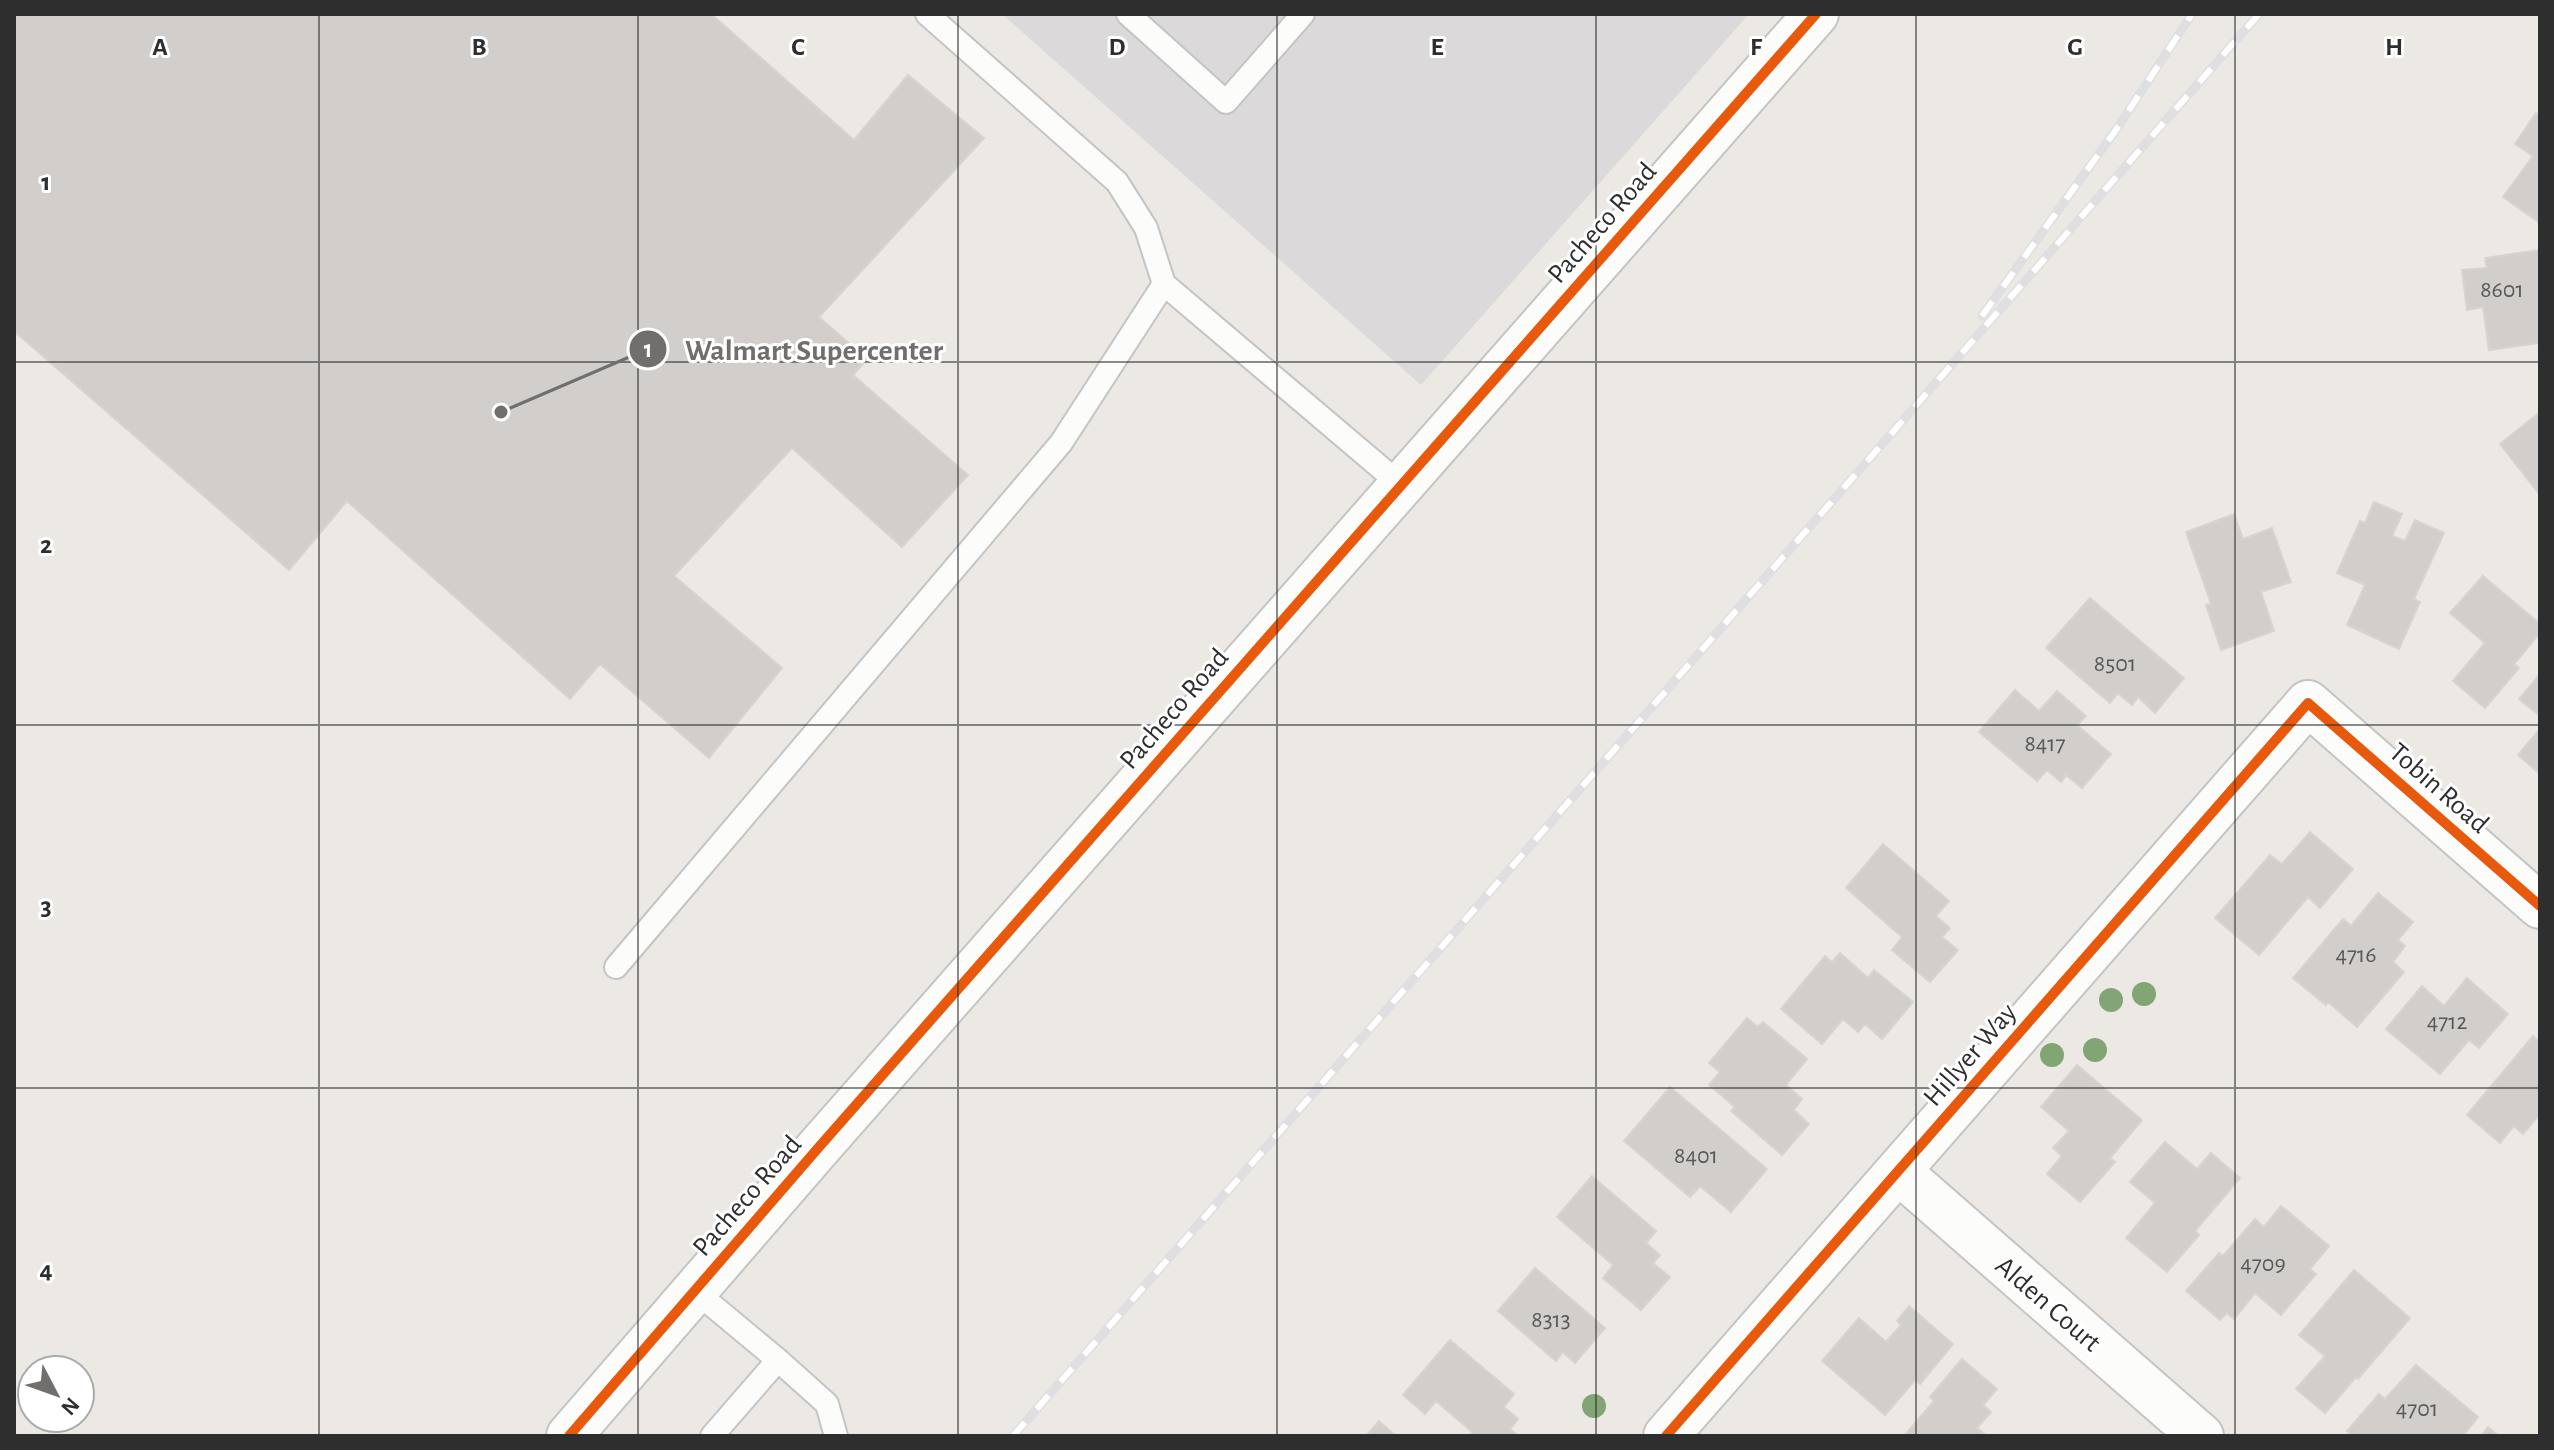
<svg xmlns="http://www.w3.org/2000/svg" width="2554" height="1450" font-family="'Alegreya Sans',sans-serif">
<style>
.industrial{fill:#dcd9db}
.building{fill:#d1cecb;stroke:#d7d4d0;stroke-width:2}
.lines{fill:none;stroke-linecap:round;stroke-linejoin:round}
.service-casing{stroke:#c5c4c5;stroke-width:26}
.minor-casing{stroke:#c5c4c5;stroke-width:48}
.service{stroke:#fcfcfb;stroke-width:22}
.minor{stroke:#fcfcfb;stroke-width:44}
.rail-casing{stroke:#dfdfe1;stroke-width:9}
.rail{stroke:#fff;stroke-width:6;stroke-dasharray:18;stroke-linecap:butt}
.cycleway-casing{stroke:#fff;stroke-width:15}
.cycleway{stroke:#e8590c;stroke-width:10}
.tree{fill:#82a575}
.grid{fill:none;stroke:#2e2e2e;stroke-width:2;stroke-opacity:0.55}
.labels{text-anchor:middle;stroke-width:6;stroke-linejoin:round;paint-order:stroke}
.number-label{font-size:24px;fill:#585857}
.street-label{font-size:28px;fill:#2e2e2e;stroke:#fff}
.grid-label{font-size:26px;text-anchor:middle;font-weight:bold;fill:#2e2e2e;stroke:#fff;stroke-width:6;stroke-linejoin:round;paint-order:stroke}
.leader{fill:none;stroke:#706f6e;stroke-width:3}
.callout-dot{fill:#706f6e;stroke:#fff;stroke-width:3}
.mark-label{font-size:24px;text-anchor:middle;font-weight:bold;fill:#fff}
.callout-label{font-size:30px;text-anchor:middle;font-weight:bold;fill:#706f6e;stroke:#fff;stroke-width:6;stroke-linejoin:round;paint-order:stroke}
</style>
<rect width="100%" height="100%" fill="#ece8e4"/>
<path class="industrial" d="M1002 14H1749L1421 385Z"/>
<path class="building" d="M14 14H711L854 140 908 75 984 138 819 317 867 359 853 375 968 475 902 547 792 448 674 576 782 668 709 758 600 664 570 699 347 501 289 570 14 331Z
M2536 113 2540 116V223L2503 197 2533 156 2515 144Z
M2540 250V343L2489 350 2483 307 2467 310 2462 270 2487 268 2485 258Z
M2540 412V495L2500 444Z
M2374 502 2402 514 2392 536 2405 541 2415 520 2444 533 2414 599 2420 602 2399 649 2347 625 2365 585 2337 573 2360 521 2365 523Z
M2234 514 2243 539 2272 528 2291 582 2261 592 2274 631 2221 650 2206 605 2211 604 2186 532Z
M2483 576 2540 624V633L2514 664 2519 668 2485 708 2453 681 2485 643 2450 613Z
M2090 598 2184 678 2155 713 2138 697 2132 705 2118 693 2110 703 2046 648Z
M2540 674V716L2519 699Z
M2015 690 2039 711 2057 691 2086 716 2077 725 2111 754 2082 788 2066 775 2061 782 2047 770 2037 781 1979 732Z
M2540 729V774L2518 755Z
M2310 832 2353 869 2320 908 2308 897 2259 955 2215 918 2270 855 2282 864Z
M1883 844 1949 901 1936 916 1950 928 1942 937 1958 950 1930 982 1892 950 1902 937 1846 888Z
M2378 893 2413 922 2398 940 2405 946 2393 962 2404 972 2357 1027 2328 1002 2326 1005 2293 978 2343 919 2351 926Z
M1840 953 1868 978 1874 970 1913 1002 1882 1039 1865 1024 1858 1032 1843 1019 1822 1044 1781 1009 1825 956 1832 962Z
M2467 978 2508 1014 2479 1048 2469 1040 2440 1074 2386 1029 2422 986 2444 1006Z
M1747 1018 1758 1027 1763 1022 1807 1059 1786 1085 1802 1099 1794 1110 1809 1124 1782 1155 1731 1111 1735 1107 1709 1085 1720 1072 1709 1063Z
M2533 1036 2540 1043V1114L2523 1134 2514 1126 2500 1143 2467 1115Z
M2077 1065 2142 1120 2110 1158 2115 1162 2080 1202 2047 1174 2062 1156 2053 1148 2069 1131 2041 1107Z
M1670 1087 1767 1169 1731 1212 1700 1186 1690 1197 1624 1141Z
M2165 1142 2197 1169 2211 1153 2240 1178 2195 1231 2199 1235 2167 1272 2126 1238 2155 1203 2130 1182Z
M1592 1176 1656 1231 1646 1243 1660 1255 1653 1263 1670 1277 1641 1310 1603 1278 1613 1265 1557 1217Z
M2281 1206 2329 1246 2310 1269 2316 1274 2281 1315 2255 1293 2234 1319 2227 1313 2220 1320 2186 1291 2219 1253 2223 1256 2255 1219 2264 1227Z
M1535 1268 1605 1328 1575 1363 1563 1352 1556 1361 1498 1311Z
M2354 1270 2410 1318 2358 1379 2356 1377 2325 1413 2296 1389 2325 1356 2299 1335Z
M1909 1306 1953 1344 1920 1384 1915 1380 1885 1415 1822 1361 1859 1318 1886 1342 1901 1325 1897 1321Z
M1450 1340 1514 1394 1504 1407 1518 1419 1510 1429 1519 1436H1469L1472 1432 1436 1401 1425 1414 1403 1395Z
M1962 1359 1997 1389 1983 1405 1991 1412 1977 1428 1987 1436H1904L1934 1401 1930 1397Z
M2416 1365 2478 1417 2463 1436H2353L2347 1431 2379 1394 2385 1399Z
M1379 1421 1396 1436H1366Z
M2488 1427 2499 1436H2481Z"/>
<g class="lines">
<defs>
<path id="service" d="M927 14 1117 182 1146 228 1164 284
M1128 14 1226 102 1303 14
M616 967 1061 443 1164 284 1401 485
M695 1291 778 1360 712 1436
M778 1360 827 1404 836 1436"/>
<path id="minor" d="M1898 1171 2201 1436
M569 1436 819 1147 1816 14
M1666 1436 2308 703 2540 906"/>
</defs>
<use href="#service" class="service-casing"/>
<use href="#minor" class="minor-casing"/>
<use href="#service" class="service"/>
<use href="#minor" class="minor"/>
<defs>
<path id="rail" d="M1982 316 2118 127 2192 14
M1013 1436 2259 14"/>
</defs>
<use href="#rail" class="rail-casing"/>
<use href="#rail" class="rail"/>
<defs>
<path id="cycleway" d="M569 1436 819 1147 1816 14
M1666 1436 2308 703 2540 906"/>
</defs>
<use href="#cycleway" class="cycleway-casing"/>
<use href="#cycleway" class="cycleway"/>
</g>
<g class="tree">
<circle cx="2144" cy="994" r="12"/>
<circle cx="2111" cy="1000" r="12"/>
<circle cx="2095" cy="1050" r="12"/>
<circle cx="2052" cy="1055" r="12"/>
<circle cx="1594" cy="1406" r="12"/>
</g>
<path class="grid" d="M319 14V1436M638 14V1436M958 14V1436M1277 14V1436M1596 14V1436M1916 14V1436M2235 14V1436M14 362H2540M14 725H2540M14 1088H2540"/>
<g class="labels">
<g class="number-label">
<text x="2502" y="297">8601</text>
<text x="2115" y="671">8501</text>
<text x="2045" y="751">8417</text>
<text x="2356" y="962">4716</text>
<text x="2447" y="1029">4712</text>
<text x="1696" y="1163">8401</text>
<text x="2263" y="1271">4709</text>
<text x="1551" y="1327">8313</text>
<text x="2417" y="1416">4701</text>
</g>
<g class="street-label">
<text transform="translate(1601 222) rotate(-49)" y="10">Pacheco Road</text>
<text transform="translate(1173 708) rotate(-49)" y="10">Pacheco Road</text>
<text transform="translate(2440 787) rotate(41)" y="10">Tobin Road</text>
<text transform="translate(1969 1054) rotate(-49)" y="10">Hillyer Way</text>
<text transform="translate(746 1195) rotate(-49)" y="10">Pacheco Road</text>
<text transform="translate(2049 1303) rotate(41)" y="10">Alden Court</text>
</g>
</g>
<g class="grid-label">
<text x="160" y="55">A</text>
<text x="479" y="55">B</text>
<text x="798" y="55">C</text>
<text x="1117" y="55">D</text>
<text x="1437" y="55">E</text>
<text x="1756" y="55">F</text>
<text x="2075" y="55">G</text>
<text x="2394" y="55">H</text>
<text x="46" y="190">1</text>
<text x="46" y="553">2</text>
<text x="46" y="915">3</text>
<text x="46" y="1278">4</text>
</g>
<path class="leader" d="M501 412L648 349"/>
<g class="callout-dot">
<circle cx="501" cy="412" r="8"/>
<circle cx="648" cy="349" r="20"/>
</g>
<g class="mark-label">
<text x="648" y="357">1</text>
</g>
<g class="callout-label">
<text x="814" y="360">Walmart Supercenter</text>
</g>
<rect width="2554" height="1450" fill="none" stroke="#2e2e2e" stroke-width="32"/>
<g transform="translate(56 1394) rotate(131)"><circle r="38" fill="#ffffff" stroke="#ababab" stroke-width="2"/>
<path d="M0-6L14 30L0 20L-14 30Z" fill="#706f6e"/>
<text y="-12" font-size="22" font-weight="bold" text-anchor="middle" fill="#2e2e2e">N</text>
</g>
</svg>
